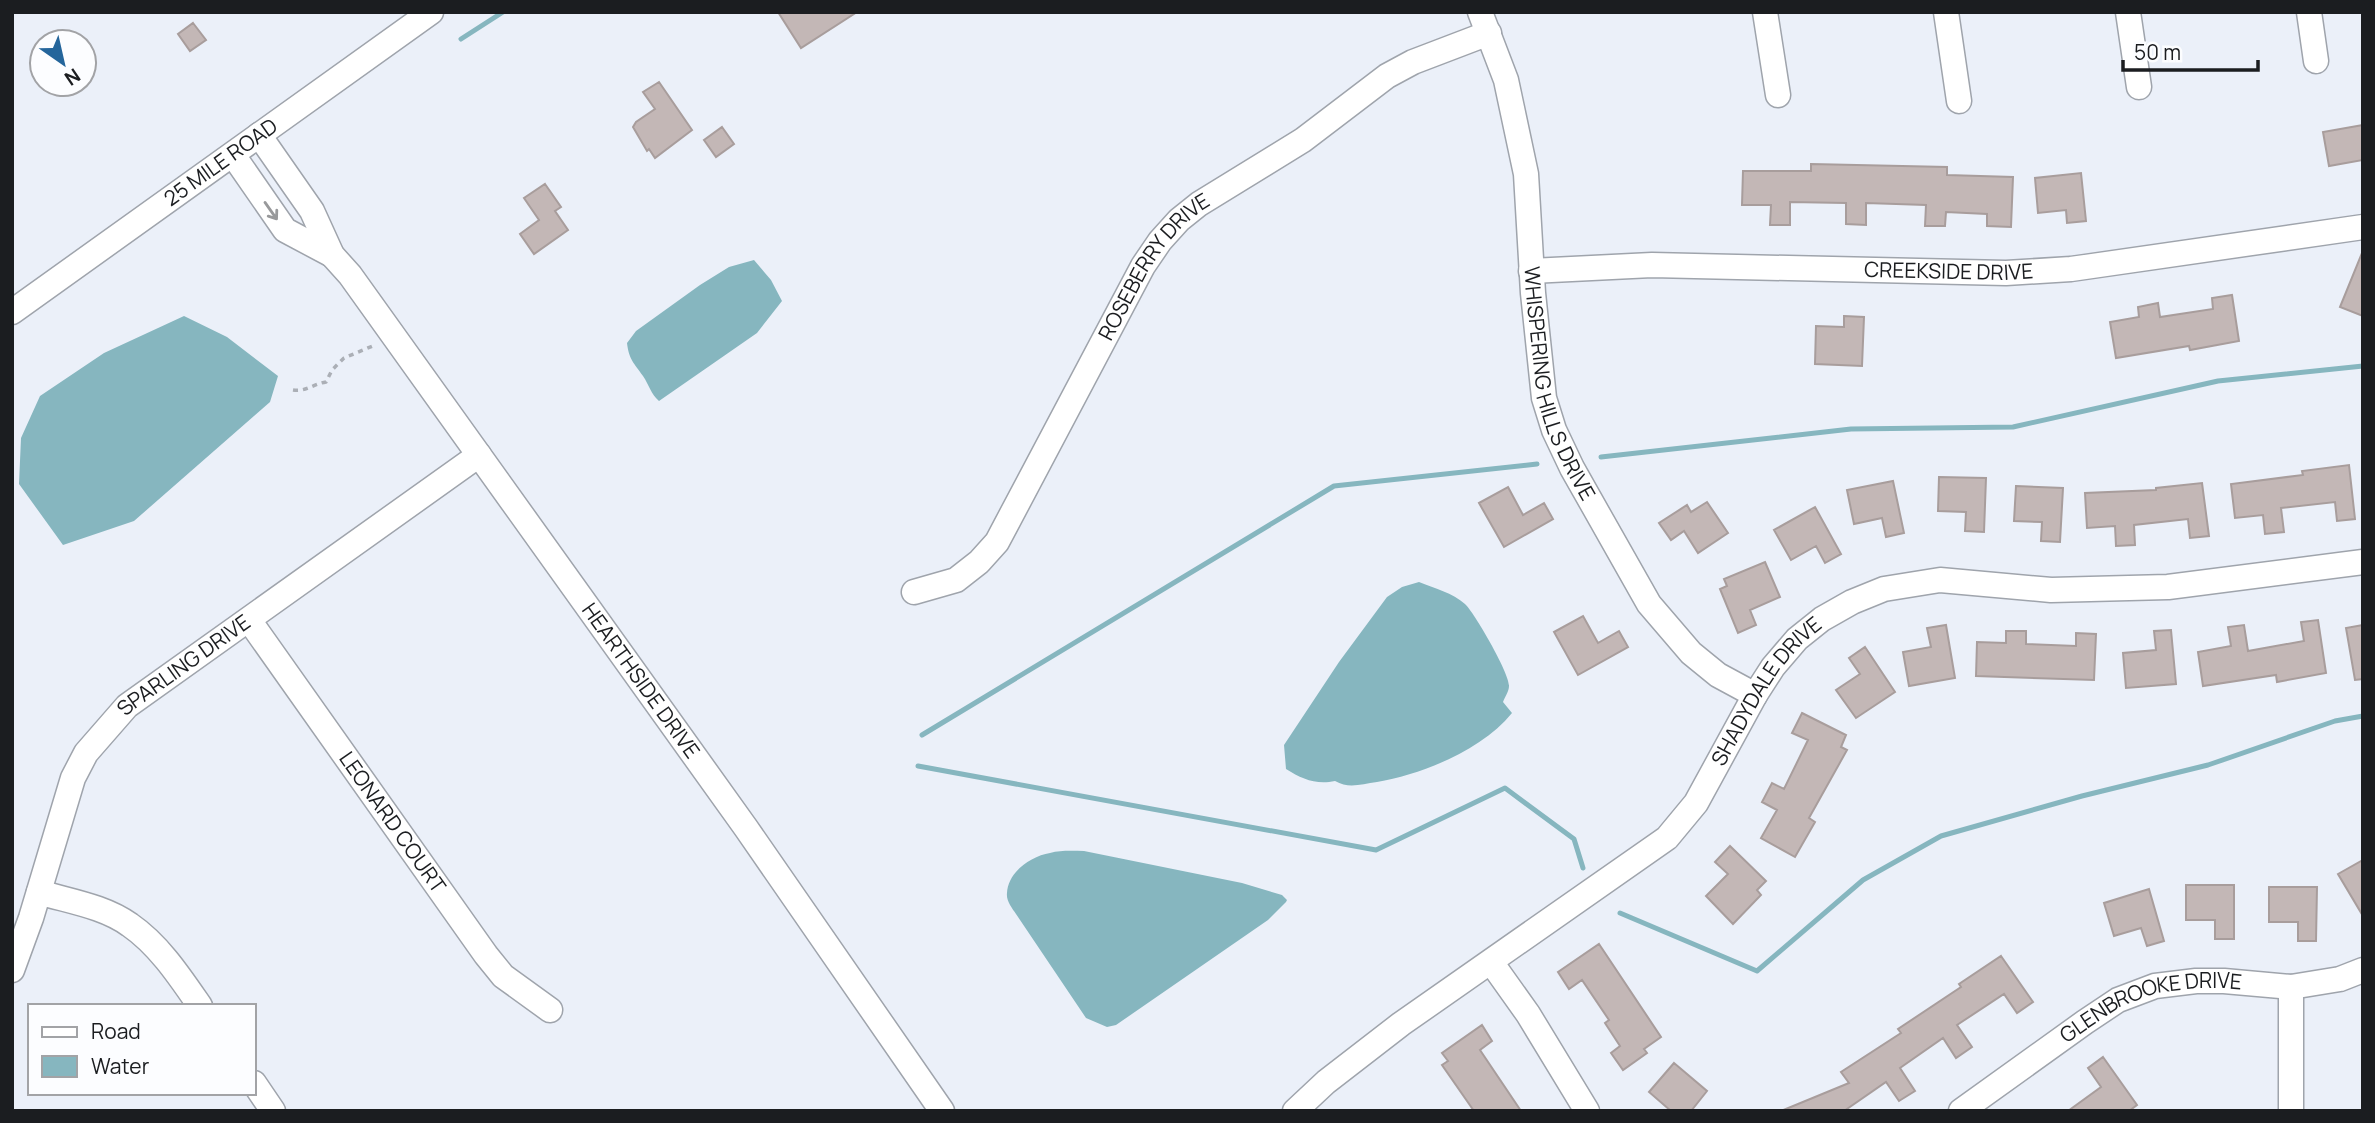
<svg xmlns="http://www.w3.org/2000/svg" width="2375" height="1123" font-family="Manrope,sans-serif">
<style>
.water{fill:#86b6bf}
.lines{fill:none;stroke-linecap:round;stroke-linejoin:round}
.stream{stroke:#86b6bf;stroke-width:5}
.building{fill:#c3b7b6;stroke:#a89d9c;stroke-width:2}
.minor-casing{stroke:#9fa4ac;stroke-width:27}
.path{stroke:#abafb6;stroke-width:3.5;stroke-dasharray:5 5;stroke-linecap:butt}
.minor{stroke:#fff;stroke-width:24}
.oneway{stroke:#98999b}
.labels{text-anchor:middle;stroke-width:6;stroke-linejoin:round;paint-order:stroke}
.street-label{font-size:21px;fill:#1b1d20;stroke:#fcfdff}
</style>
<rect width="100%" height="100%" fill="#ebf0f9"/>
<path class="water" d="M754 260 771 280 782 301 757 333 659 401C651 394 649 385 643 376 634 363 629 360 627 343L636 331 700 285 729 267Z
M184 316 227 337 278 376 270 402 134 521 63 545 19 484 21 438 40 396 104 353Z
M1419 582C1434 588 1453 593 1465 604 1474 612 1510 674 1509 686 1509 691 1505 697 1503 702L1512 713C1482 750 1423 774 1377 782 1361 784 1349 789 1335 781 1316 785 1302 779 1286 769L1284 745 1339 662 1387 597 1402 587Z
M1084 851 1242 883 1282 895 1287 900 1286 902 1268 920 1116 1025 1107 1027 1086 1018 1016 914C1012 908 1006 901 1007 893 1008 872 1031 856 1050 853 1061 850 1073 851 1084 851Z"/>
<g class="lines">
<path class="stream" d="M461 39 503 12
M1601 457 1851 429 2013 427 2218 381 2363 366
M922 735 1334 486 1537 464
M918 766 1376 850 1505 788 1574 839 1583 868
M1620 913 1757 971 1863 880 1941 836 2082 796 2208 765 2335 721 2363 716"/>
</g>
<path class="building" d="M778 12H857L801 48Z
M193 23 206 40 190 51 178 34Z
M659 82 692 130 655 158 649 149 647 151 633 127 636 122 655 109 643 92Z
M2363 125V160L2329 166 2323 132Z
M722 127 734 144 716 157 704 140Z
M1811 164 1947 167V175L2013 177 2011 227 1987 226V214L1946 212 1945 226H1925L1926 205 1866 203V225L1846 224V203L1790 202V225H1770L1771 205H1742L1743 171H1811Z
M2081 173 2086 221 2067 223 2066 210 2038 213 2035 178Z
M545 184 561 207 555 211 568 230 534 254 520 234 539 220 524 198Z
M2362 253H2363V316L2340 307Z
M2232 295 2239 341 2190 350 2189 346 2116 358 2110 322 2139 317 2138 307 2158 303 2160 317 2213 309 2212 298Z
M1844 316 1864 317 1862 366 1815 364 1816 326 1844 327Z
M2349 465 2355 519 2337 521 2335 502 2281 508 2284 532 2265 534 2263 515 2235 518 2231 484 2303 475 2302 471Z
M1939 477 1986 478 1984 532 1965 531 1966 512 1938 511Z
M1893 481 1904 533 1886 537 1882 518 1854 524 1847 490Z
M2202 483 2209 536 2190 538 2188 519 2134 525 2135 545 2116 546 2115 526 2087 528 2085 493 2156 490V488Z
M2016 486 2063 488 2060 542 2041 541 2042 522 2014 521Z
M1508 487 1523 515 1544 503 1553 519 1504 547 1479 503Z
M1707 502 1728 533 1698 553 1684 531 1671 540 1659 523 1687 505 1691 512Z
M1815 507 1841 554 1825 563 1816 546 1791 560 1774 530Z
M1765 562 1780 597 1750 610 1756 625 1738 633 1720 589 1727 586 1724 579Z
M1583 616 1598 643 1619 631 1628 647 1578 675 1554 632Z
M2318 620 2326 673 2277 682 2276 675 2203 686 2198 652 2231 646 2228 627 2244 625 2248 651 2304 641 2301 622Z
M1946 625 1955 678 1909 686 1903 652 1931 647 1927 628Z
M2363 625V679L2355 680 2346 628Z
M2171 630 2176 684 2126 688 2123 653 2156 650 2154 631Z
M2006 631H2026V644L2076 646V633L2096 634 2094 680 1976 676 1977 642 2006 643Z
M1865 647 1895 692 1856 718 1836 690 1860 674 1849 658Z
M1802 713 1846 735 1841 747 1847 750 1809 818 1815 822 1795 857 1761 838 1777 810 1762 802 1772 783 1784 789 1808 740 1792 733Z
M1730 846 1766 881 1757 890 1761 895 1733 924 1706 896 1728 874 1715 862Z
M2363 860V916L2338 874Z
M2186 885H2234V939H2215V920H2186Z
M2269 887H2317L2316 941H2298V922H2269Z
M2149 889 2164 941 2147 946 2141 928 2114 936 2104 903Z
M1599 944 1661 1037 1644 1049 1647 1053 1623 1070 1611 1053 1620 1046 1605 1023 1609 1020 1582 980 1569 989 1558 972Z
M2001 956 2033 1002 2017 1013 2004 994 1957 1025 1972 1047 1956 1058 1943 1038 1900 1068 1915 1091 1899 1101 1886 1082 1844 1111H1781L1849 1083 1841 1072 1901 1033 1898 1029 1961 987 1959 984Z
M1482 1025 1492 1041 1480 1050 1521 1111H1474L1442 1065 1448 1061 1442 1053Z
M2103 1057 2137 1105 2129 1111H2068L2101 1087 2088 1068Z
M1674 1063 1707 1091 1691 1111H1671L1649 1092Z"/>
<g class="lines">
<defs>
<g id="minor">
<path id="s1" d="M1480 12 1506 80 1526 174 1533 293 1544 398 1554 430 1572 468 1649 604 1691 653 1718 675 1755 695"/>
<path d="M1765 12 1778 95"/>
<path d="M1946 12 1959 101"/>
<path d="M2128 12 2139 87"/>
<path d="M2309 12 2316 61"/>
<path id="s2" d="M259 135 312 211 332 255 350 275 746 828 942 1111"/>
<path d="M233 155 285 230 332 255"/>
<path id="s3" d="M1531 271 1652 265 2006 273 2071 269 2363 227"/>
<path id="s4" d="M12 312 431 12"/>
<path id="s5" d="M914 592 956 580 979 562 997 542 1143 266 1160 241 1179 220 1199 204 1303 140 1387 76 1413 62 1489 33"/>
<path id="s6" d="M249 620 486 955 503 976 550 1010"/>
<path d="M39 892C68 901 104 906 130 925 159 945 180 977 200 1006"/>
<path d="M1491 962 1528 1014 1587 1111"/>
<path id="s7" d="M12 970 31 918 73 778 86 753 127 706 479 455"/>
<path d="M2291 987V1111"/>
<path d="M254 1083 273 1111"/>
<path id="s8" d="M1295 1111 1326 1082 1401 1024 1667 838 1696 803 1755 695 1773 667 1797 639 1822 619 1852 602 1884 589 1940 580 2051 590 2168 587 2363 562"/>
<path id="s9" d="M1961 1111 2085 1022 2118 1000 2155 986 2196 981H2224L2291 987 2340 979 2363 970"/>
</g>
</defs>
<use href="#minor" class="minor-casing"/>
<path class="path" d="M293 390C306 392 313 384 326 382L332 370 344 358 375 345"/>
<use href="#minor" class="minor"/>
</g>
<defs><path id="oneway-shaft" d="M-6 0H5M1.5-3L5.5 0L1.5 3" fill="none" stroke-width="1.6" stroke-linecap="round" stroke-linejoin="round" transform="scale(1.75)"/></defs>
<use class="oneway" href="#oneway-shaft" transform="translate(271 211) rotate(55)"/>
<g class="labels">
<g class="street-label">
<text dy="7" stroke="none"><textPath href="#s4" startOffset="257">25 MILE ROAD</textPath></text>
<text dy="7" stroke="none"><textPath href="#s3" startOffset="418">CREEKSIDE DRIVE</textPath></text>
<text dy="7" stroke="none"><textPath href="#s5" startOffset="418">ROSEBERRY DRIVE</textPath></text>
<text dy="7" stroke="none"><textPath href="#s1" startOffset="383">WHISPERING HILLS DRIVE</textPath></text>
<text dy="7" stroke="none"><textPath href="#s7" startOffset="362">SPARLING DRIVE</textPath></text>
<text dy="7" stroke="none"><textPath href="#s2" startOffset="667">HEARTHSIDE DRIVE</textPath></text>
<text dy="7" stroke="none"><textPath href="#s8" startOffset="640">SHADYDALE DRIVE</textPath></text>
<text dy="7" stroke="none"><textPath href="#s6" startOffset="248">LEONARD COURT</textPath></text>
<text dy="7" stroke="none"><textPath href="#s9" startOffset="222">GLENBROOKE DRIVE</textPath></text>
</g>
</g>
<rect width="2375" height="1123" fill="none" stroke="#1b1d20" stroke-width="28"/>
<rect x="28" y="1004" width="228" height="91" fill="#fcfdff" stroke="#a2a3a6" stroke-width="2"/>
<rect x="42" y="1027" width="35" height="10" fill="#ffffff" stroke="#a2a3a6" stroke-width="2"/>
<text x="91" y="1039" font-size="21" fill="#1b1d20">Road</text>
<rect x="42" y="1056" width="35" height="21" fill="#86b6bf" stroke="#a2a3a6" stroke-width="2"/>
<text x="91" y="1074" font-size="21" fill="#1b1d20">Water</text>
<g transform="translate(63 63) rotate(146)"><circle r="33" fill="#fcfdff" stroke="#a2a3a6" stroke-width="2"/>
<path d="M0-5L12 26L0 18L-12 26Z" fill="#24659b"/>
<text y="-10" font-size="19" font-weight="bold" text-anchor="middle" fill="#1b1d20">N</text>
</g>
<path d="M2123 60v10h135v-10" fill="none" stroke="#1b1d20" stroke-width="3.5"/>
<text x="2134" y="60" font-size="21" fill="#1b1d20" stroke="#fcfdff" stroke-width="5" paint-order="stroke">50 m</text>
</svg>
